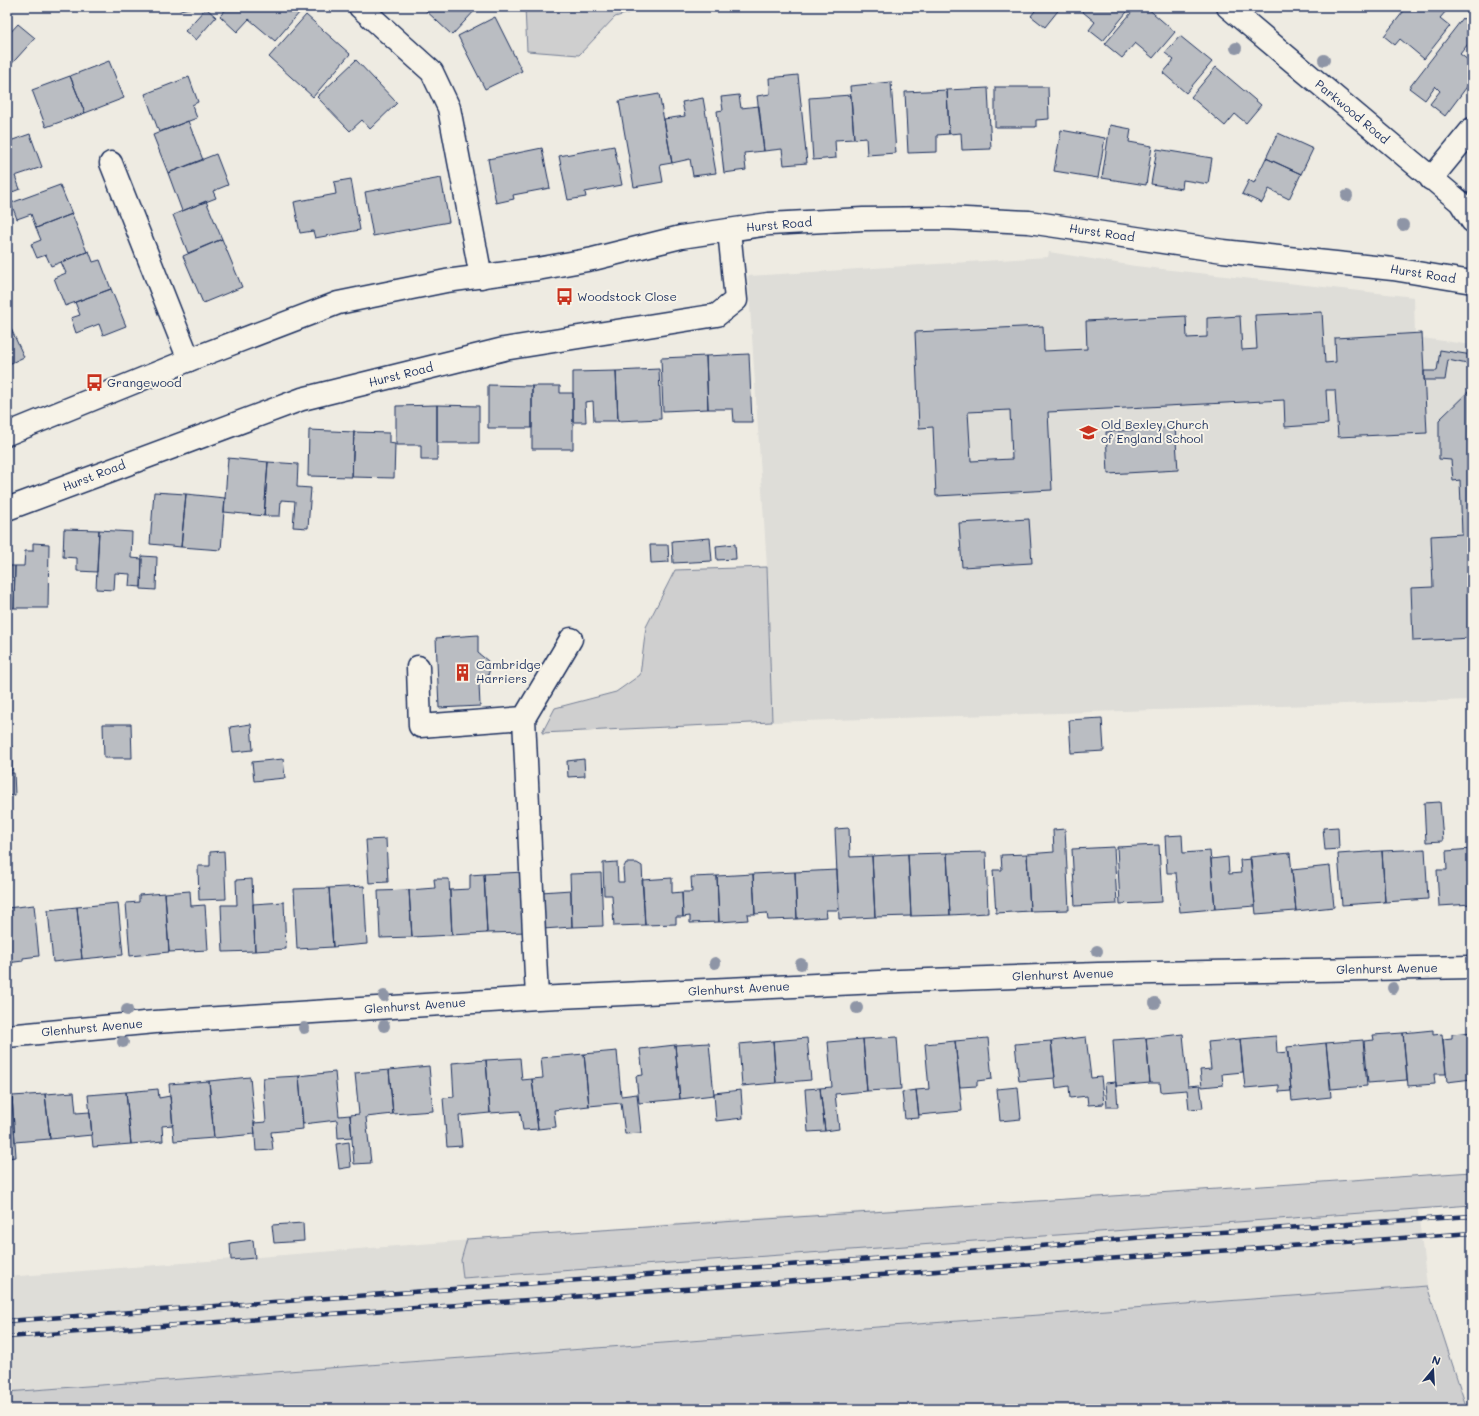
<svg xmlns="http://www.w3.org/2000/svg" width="1479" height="1416" font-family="Mali,sans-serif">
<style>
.built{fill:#deddd8}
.green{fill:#cfcfcf;stroke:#757f96}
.building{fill:#babdc2;stroke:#1b2f5e;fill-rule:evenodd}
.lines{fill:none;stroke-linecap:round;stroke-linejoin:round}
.minor-casing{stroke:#1b2f5e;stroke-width:25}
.major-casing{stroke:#1b2f5e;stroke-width:25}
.minor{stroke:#f7f3e8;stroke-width:22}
.major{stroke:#f7f3e8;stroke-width:22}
.rail-casing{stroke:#1b2f5e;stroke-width:4.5}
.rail{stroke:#f7f3e8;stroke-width:3;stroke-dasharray:9;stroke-linecap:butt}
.tree{fill:#8e95a6}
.labels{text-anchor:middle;stroke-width:4;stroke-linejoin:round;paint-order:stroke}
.street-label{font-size:12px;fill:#1b2f5e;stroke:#f7f3e8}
.poi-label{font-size:12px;fill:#1b2f5e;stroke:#f7f3e8;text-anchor:start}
</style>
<rect width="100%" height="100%" fill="#eeebe2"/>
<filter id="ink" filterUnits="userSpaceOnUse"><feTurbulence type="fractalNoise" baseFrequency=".025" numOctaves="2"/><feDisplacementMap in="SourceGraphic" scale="8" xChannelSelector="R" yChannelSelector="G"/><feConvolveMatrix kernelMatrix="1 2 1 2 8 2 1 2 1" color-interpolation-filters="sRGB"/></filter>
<g filter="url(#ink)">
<path class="built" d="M1049 252 1135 266 1414 297 1415 337 1472 345V700L772 722 767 567 748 276 1048 257Z
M1414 1177 1427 1286 7 1392V1277L708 1221Z"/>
<path class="green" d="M525 7H649L615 17 579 55 527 51Z
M767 567 772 722 542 733 555 708 616 692 640 675 646 627 675 570Z
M1472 1172V1205L463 1278 461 1260 467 1239Z
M1427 1286 1467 1409H7V1392Z"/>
<path class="building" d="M179 7H194L180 10Z
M228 7H294L300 12 275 41 249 19 237 32 220 16Z
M422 7H478L452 35Z
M1038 7H1061L1045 27 1031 16Z
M1077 7H1131L1103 41 1089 30 1095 22Z
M1136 7H1146L1175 32 1153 58 1135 43 1122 58 1105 44Z
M1407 7H1444L1447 10 1440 18 1450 26 1424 59 1400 39 1395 45 1384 36Z
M206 8 216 17 196 40 185 31Z
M306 15 350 54 313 97 269 57Z
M495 17 522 71 485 89 458 36Z
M1463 18 1472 26V39L1460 54 1472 63V80L1445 116 1430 104 1440 91 1435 86 1425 100 1409 88Z
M18 24 35 38 7 69V36Z
M1180 36 1212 62 1186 93 1163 73 1174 60 1165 53Z
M356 60 397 103 370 129 362 120 350 131 317 97Z
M109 61 124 98 85 113 70 76Z
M1216 67 1261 105 1246 123 1235 114 1225 126 1191 97Z
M798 75 807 163 784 165 782 149 764 151 757 96 770 94 769 78Z
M70 76 85 113 46 127 32 90Z
M189 77 198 102 192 105 197 118 159 132 145 94Z
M891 82 896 153 867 155 866 138 854 139 850 86Z
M995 87H1048L1049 119 1036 120V127H995Z
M988 88 991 149 962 150 961 133 949 134 947 90Z
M947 90 949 134 937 135V152L908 153 905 92Z
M659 94 672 163 660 165 663 182 634 187 619 101Z
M739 95 741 108 759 106 764 151 744 153 746 170 724 173 717 111 723 110 721 97Z
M851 95 854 139 835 140 836 158 813 160 809 98Z
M703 98 716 173 693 176 690 159 672 163 664 119 685 116 682 102Z
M188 121 203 160 168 173 153 135Z
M1110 125 1131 129 1129 142 1152 146 1146 185 1102 178Z
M1061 130 1105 138 1098 178 1054 171Z
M1278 133 1313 149 1301 174 1266 158Z
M30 134 42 167 15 176 20 189 7 194V142Z
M614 146 622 185 585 192 586 197 568 200 559 156Z
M542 148 550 188 513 195 514 199 496 203 488 159Z
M1157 149 1212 158 1208 184 1183 180 1182 189 1151 184Z
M216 154 228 185 213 191 216 198 182 211 168 173Z
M1266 158 1301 174 1289 199 1269 189 1262 203 1242 194 1249 180 1254 183Z
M441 178 449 222 373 236 365 192Z
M351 179 360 230 315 238 313 231 300 233 294 202 336 194 334 182Z
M60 185 72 214 36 228 31 214 17 219 11 203Z
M206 201 222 239 188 253 173 215Z
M72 214 87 252 51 266 46 255 37 258 31 244 41 240 36 228Z
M222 239 242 287 203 303 183 256Z
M89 251 93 262 100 260 111 289 65 306 54 278 66 273 61 262Z
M111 289 126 326 103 335 99 324 76 333 71 318 80 315 75 302Z
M1322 312 1325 363 1336 362 1335 338 1422 333 1427 433 1338 437 1335 390H1326L1328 424 1285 427 1284 400 1048 412 1052 490 936 496 933 427 919 428 915 332 1043 326 1044 351 1087 349 1086 321 1186 316 1187 338 1207 337V318L1240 316 1242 350 1257 349 1255 315ZM1010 410 1012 459 971 461 968 412Z
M7 320 24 357 7 365Z
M1440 350 1472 355V365L1448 360 1445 380H1424V371H1437Z
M749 354 752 422H734L733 409H708L706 356Z
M706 356 708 409 663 411 661 358Z
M659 369 661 419 618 421 616 371Z
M616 371 618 421H594L593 401 585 402 586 422H573V372Z
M488 385 532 386V428H488Z
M532 386H560V393H573V449H532Z
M1472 388V638L1413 641 1411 588 1433 587 1431 536 1462 534 1460 480 1453 481 1451 460 1439 459V420Z
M437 405V460H421V445H396V406Z
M437 405 479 406V443H437Z
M1175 427 1178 470 1108 474 1106 432Z
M309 430 354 432 352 477 308 476Z
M354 432 389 433V443L395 444 394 478 352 477Z
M228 458 268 462 264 516 224 512Z
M268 462 298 464 297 487 311 488 308 528 293 527 295 501 281 500 280 516H264Z
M154 492 186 494 181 547 150 544Z
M186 494 225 498 221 550 181 547Z
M1029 519 1032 563 962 567 959 523Z
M64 529 99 530 97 572 77 571V558L63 557Z
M99 530 132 532 131 558 142 559 141 587 129 586 130 574 115 573 114 590 96 589Z
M710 538 712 561 673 563 672 541Z
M33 543 49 544 48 608H14L15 566H24L25 551H33Z
M735 544 736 559 717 560 716 546Z
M650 545H668L669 562 651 563Z
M142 556 157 557 156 590 141 589Z
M7 566H15L14 608H7Z
M478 635V653L488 661 490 668 488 676 479 684 480 706 439 708 436 638Z
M1102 718 1104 751 1071 753 1069 720Z
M103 724H131L132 758H104Z
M251 724 253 750 233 752 230 727Z
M7 745 12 746V771H7Z
M283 759 285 778 254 781 252 762Z
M584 759 585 776 568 777 567 761Z
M7 773H14L15 795 7 796Z
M1440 802 1443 841 1426 842 1424 803Z
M1338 827 1339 849 1325 850 1323 828Z
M849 828 850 857 872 856 875 917 839 919 835 829Z
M1065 829 1069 910 1030 911 1027 854 1054 852 1053 830Z
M1182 835 1183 853 1210 851 1215 909 1180 912 1176 873H1167L1165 836Z
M386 839 388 882 369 883 366 840Z
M1159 845 1162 902 1120 904 1117 847Z
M1114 847 1117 904 1075 906 1072 849Z
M1425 849 1428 899 1385 902 1382 851Z
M1472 849V904L1439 906 1437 870H1447L1446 851Z
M224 851 226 899 199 900 198 866H210V852Z
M1382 851 1385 902 1342 905 1338 854Z
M986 852 988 913 950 915 947 853Z
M947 853 950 915 911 916 908 854Z
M1290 853 1296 911 1256 914 1250 857Z
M908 854 911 916 875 917 872 856Z
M1027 854 1030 911 996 913 993 870H1002L1001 855Z
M1228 857 1229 874 1241 873 1240 860 1251 859 1255 906 1215 909 1211 859Z
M617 862 618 882H624L623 869 626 863H637L642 866 645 925 614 926 612 895H604L603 863Z
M1330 866 1334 907 1296 911 1292 870Z
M837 870 839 910H826L827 917 797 919 795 872Z
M525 872 528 932 487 933 484 874Z
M795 872 797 919 768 920 767 913 755 914 753 874Z
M601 873 603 926 572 927 570 874Z
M484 874 487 933 452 935 450 890 470 889V875Z
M753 874 755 914H747L748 920 719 922 717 876Z
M717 876 719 922 690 923V916L683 917 682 892H692L691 877Z
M672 878V893L682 892 683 917H676V924L645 925 642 880Z
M252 879 255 951 223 952 221 905H237L236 880Z
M434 879H449L452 935 412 937 409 890 435 888Z
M364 886 367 944 333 947 329 888Z
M329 888 333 947 297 949 294 889Z
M409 890 412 937 380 938 378 891Z
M571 890 572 927 543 929 541 892Z
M190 891 191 906 205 905 208 950 169 952 165 893Z
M165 893 169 952 130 956 126 903 139 902V895Z
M284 902 286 949 255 951 253 904Z
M118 903 123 955 82 959 77 907Z
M34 905 39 956 23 958V961L7 963V908Z
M77 907 82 959 53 962 48 910Z
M1433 1030V1035L1442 1034 1446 1074H1434L1435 1084 1408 1086 1403 1033Z
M1472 1032V1079L1447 1082 1443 1039 1452 1038V1034Z
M1403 1033 1407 1080 1368 1083 1364 1041 1374 1040 1373 1035Z
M1183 1034 1188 1086 1200 1085 1203 1108 1189 1109 1187 1090 1161 1092 1160 1083H1150L1146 1038Z
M1276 1036 1277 1053 1288 1052 1291 1091 1279 1092V1085L1245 1088 1240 1039Z
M897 1037 901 1089 867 1091 863 1039Z
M1086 1037 1091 1078 1101 1077 1104 1104 1088 1105 1087 1096 1070 1098 1069 1086 1056 1088 1051 1041Z
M807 1038 811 1080 776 1083 773 1041Z
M988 1038 992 1079 977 1081V1086L960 1087 955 1041Z
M1146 1038 1150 1083 1116 1086 1113 1040Z
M863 1039 867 1091 835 1094 839 1129 825 1131 820 1088 832 1087 828 1042Z
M1240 1039 1243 1072 1222 1074 1223 1085 1202 1087 1200 1070 1211 1069 1208 1042Z
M1363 1040 1367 1086 1331 1089 1326 1043Z
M773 1041 776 1083 742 1086 739 1044Z
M955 1041 962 1111 919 1115 916 1090 929 1089 925 1044Z
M1051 1041 1055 1078 1019 1081 1015 1044Z
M709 1043 714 1095 680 1099 675 1045Z
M1326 1043 1331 1097 1292 1101 1287 1047Z
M675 1045 680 1099 639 1103 636 1076 643 1075 640 1049Z
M617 1051 621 1096 637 1094 641 1133 625 1134 621 1103 589 1106 584 1054Z
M584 1054 589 1106 554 1110 556 1127 538 1129 532 1079 543 1078 541 1058Z
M520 1058 522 1080 532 1079 538 1129 523 1130 520 1111 490 1113 486 1060Z
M486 1060 490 1113 459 1116 462 1146 447 1147 443 1098 454 1097 452 1063Z
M429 1066 433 1111 393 1114 389 1070Z
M389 1070 393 1114 366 1117 371 1163 354 1164 350 1115 359 1114 355 1073Z
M335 1072 339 1116 350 1115 352 1137 338 1138 337 1120 303 1124 299 1076Z
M299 1076 303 1129 271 1132 273 1150 256 1151 254 1123 266 1122 263 1078Z
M250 1077 255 1134 214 1138 209 1081Z
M209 1081 214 1138 174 1141 169 1084Z
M1116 1082 1118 1107H1107L1105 1083Z
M1018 1087 1021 1119 1000 1121 997 1089Z
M820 1088 825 1131 808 1132 805 1089Z
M158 1089 159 1098 170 1096 173 1125 162 1126 163 1141 131 1144 126 1092Z
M741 1090 743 1118 716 1121 714 1093Z
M916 1090 919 1118 905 1119 902 1092Z
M74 1092 76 1113 90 1112 92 1135 50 1139 45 1094Z
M126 1092 131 1144 93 1147 88 1095Z
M45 1094 50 1139 15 1142 12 1096Z
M12 1096 16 1157 7 1158V1097Z
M349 1142 351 1167 339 1169 336 1144Z
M303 1223 304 1241 274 1243 272 1225Z
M253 1240 255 1258 231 1260 230 1243Z"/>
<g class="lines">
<defs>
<path id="minor" d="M360 7 432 72 449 108 481 277
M1228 7 1460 202 1472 221
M111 163 189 360
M1431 179 1472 129
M7 509 302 399 504 349 717 315 736 300 729 230
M418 667 420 726 524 718
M537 998 524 718 571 639
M7 1036 155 1022 537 998 900 981 1098 974 1472 967"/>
<path id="major" d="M7 434 189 360 338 303 446 281 537 269 593 259 681 237 769 224 863 219 945 218 1029 222 1223 251 1393 269 1472 282"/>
</defs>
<use href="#minor" class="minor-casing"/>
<use href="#major" class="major-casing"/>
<use href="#minor" class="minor"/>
<use href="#major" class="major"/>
<defs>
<path id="rail" d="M7 1321 969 1252 1158 1236 1472 1216
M7 1337 1472 1233"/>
</defs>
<use href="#rail" class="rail-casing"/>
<use href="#rail" class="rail"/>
</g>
<g class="tree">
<circle cx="1236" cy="48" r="6"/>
<circle cx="1324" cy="60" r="6"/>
<circle cx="1347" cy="196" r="6"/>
<circle cx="1403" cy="225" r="6"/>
<circle cx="1097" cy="951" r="6"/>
<circle cx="715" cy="963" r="6"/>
<circle cx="801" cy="964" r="6"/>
<circle cx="1393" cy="988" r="6"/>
<circle cx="384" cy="996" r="6"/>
<circle cx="1155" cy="1003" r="6"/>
<circle cx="857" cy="1008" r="6"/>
<circle cx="127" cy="1010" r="6"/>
<circle cx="384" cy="1026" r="6"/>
<circle cx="304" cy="1028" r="6"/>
<circle cx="123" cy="1042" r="6"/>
</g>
</g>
<defs>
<symbol id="bus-bare" viewBox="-9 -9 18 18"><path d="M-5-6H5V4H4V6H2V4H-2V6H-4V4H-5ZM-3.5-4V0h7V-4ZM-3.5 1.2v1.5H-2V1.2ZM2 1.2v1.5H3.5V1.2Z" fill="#c8321e" stroke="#f7f3e8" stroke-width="2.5" paint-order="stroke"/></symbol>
<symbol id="school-bare" viewBox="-9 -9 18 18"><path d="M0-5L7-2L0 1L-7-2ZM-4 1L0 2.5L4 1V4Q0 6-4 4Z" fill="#c8321e" stroke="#f7f3e8" stroke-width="2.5" paint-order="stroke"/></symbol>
<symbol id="building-bare" viewBox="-9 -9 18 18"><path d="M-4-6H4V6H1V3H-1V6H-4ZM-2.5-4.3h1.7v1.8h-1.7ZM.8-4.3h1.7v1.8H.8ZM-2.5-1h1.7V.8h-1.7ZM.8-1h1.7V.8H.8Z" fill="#c8321e" stroke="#f7f3e8" stroke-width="2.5" paint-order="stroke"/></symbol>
</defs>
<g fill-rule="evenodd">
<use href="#bus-bare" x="552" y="284" width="25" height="25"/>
<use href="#bus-bare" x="82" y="370" width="25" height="25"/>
<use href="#school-bare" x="1076" y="420" width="25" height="25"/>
<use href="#building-bare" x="450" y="660" width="25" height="25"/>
</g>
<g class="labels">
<g class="street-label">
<text transform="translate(1352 112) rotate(40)" y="4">Parkwood Road</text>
<text transform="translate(779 225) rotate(-5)" y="4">Hurst Road</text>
<text transform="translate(1102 233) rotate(8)" y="4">Hurst Road</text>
<text transform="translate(1423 274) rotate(9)" y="4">Hurst Road</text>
<text transform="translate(401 375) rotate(-14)" y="4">Hurst Road</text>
<text transform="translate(94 476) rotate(-21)" y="4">Hurst Road</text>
<text transform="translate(1387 969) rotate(-1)" y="4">Glenhurst Avenue</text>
<text transform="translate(1063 975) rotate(-2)" y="4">Glenhurst Avenue</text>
<text transform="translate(739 989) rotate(-3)" y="4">Glenhurst Avenue</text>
<text transform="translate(415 1006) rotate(-4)" y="4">Glenhurst Avenue</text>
<text transform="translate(92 1028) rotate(-5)" y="4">Glenhurst Avenue</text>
</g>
<g class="poi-label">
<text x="577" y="301">Woodstock Close</text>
<text x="107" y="387">Grangewood</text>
<text x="1101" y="429">Old Bexley Church<tspan x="1101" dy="14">of England School</tspan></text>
<text x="476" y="669">Cambridge<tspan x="476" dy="14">Harriers</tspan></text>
</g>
</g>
<rect width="1479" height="1416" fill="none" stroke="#f7f3e8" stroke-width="24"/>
<rect x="12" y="12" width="1455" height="1392" fill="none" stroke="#1b2f5e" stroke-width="1.5" filter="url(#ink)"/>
<g transform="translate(1433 1370) rotate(18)" stroke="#f7f3e8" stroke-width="3" paint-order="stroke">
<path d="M0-3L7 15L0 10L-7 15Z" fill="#1b2f5e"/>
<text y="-6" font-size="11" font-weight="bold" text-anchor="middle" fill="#1b2f5e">N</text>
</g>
</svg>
